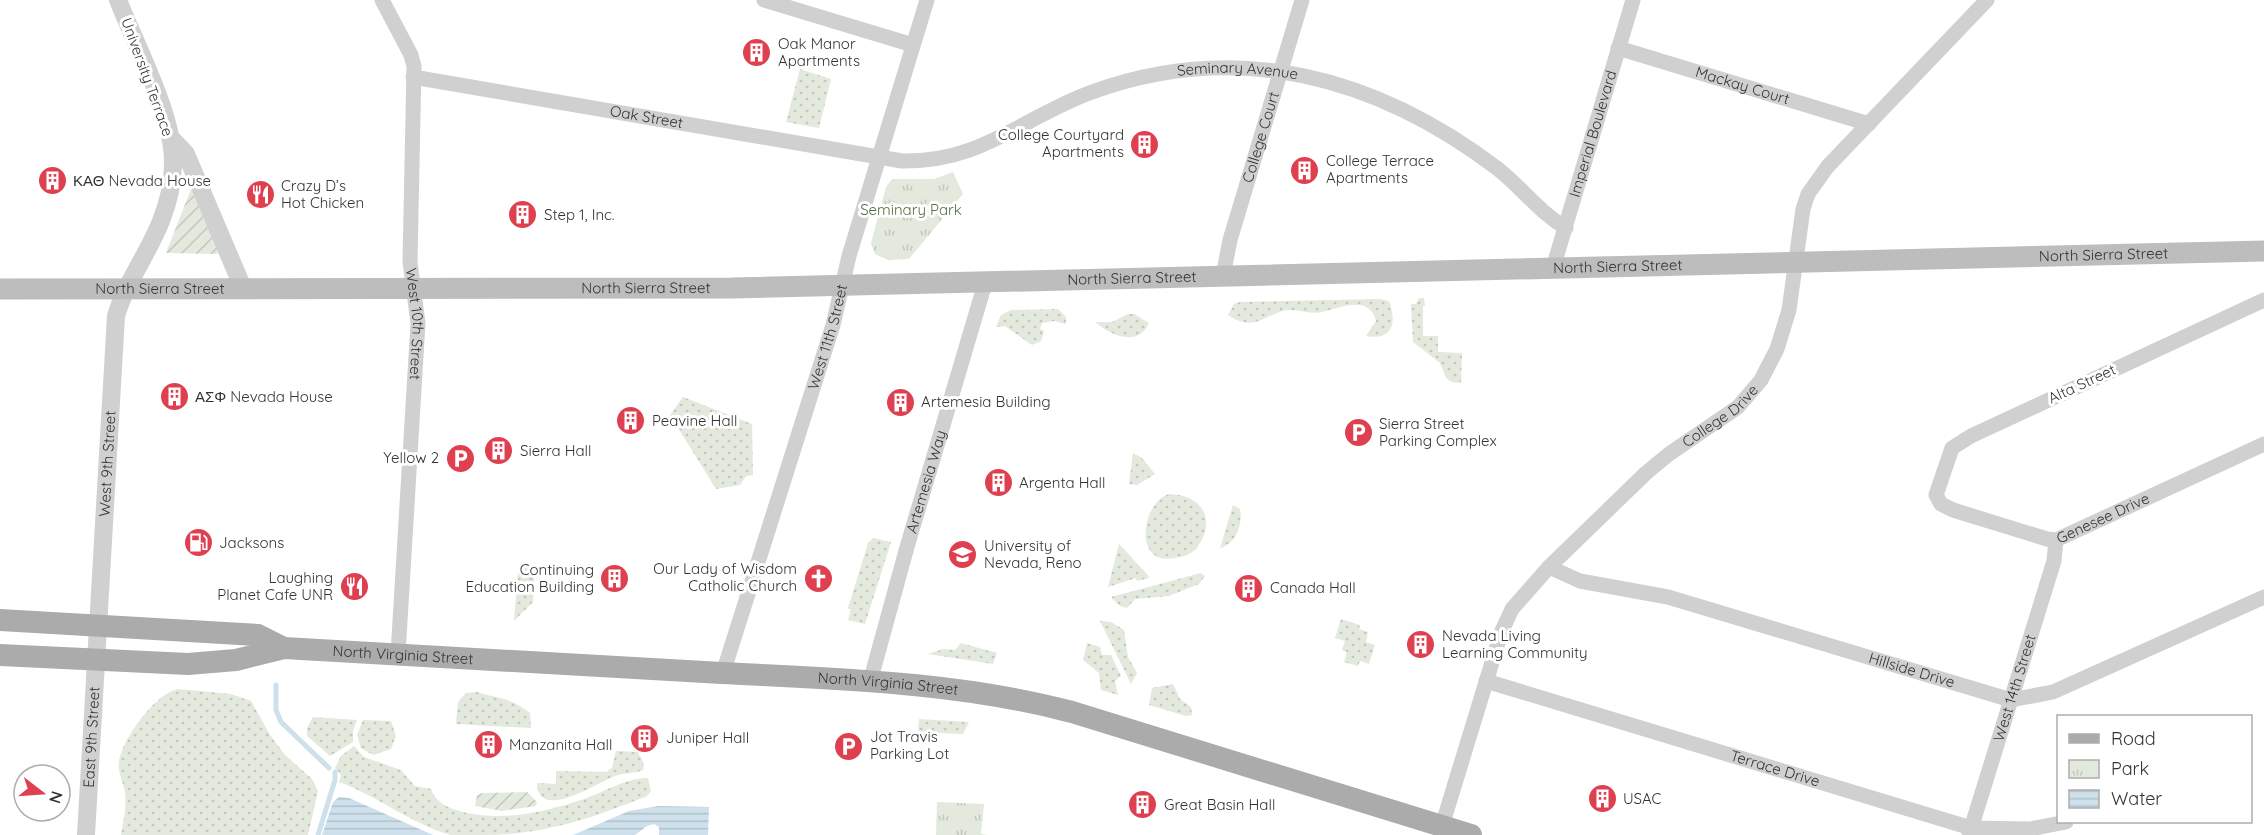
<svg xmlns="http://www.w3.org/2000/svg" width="2264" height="835" font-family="Quicksand,sans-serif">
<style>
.grass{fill:url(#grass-dots)}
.park{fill:url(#park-tufts)}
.garden{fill:url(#garden-furrows)}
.water{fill:url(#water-rules)}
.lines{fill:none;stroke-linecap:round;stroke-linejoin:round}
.stream{stroke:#cde0eb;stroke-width:5}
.minor{stroke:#d0d0d0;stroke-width:15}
.tertiary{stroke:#d0d0d0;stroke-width:18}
.secondary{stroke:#bdbdbd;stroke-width:21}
.primary{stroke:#ababab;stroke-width:22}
.labels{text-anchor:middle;stroke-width:6;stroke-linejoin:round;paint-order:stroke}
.poi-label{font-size:15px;fill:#333;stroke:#fff;text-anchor:start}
.street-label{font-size:15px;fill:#333;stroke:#fff}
.park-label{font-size:15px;fill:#576e41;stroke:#fff}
</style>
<defs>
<pattern id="grass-dots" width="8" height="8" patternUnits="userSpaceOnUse" patternTransform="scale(1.5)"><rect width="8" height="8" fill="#e3e9dc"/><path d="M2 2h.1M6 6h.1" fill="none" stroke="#c3c8bd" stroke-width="1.8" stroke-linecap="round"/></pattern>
<pattern id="park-tufts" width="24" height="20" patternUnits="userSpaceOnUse" patternTransform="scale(1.5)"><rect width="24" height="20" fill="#e3e9dc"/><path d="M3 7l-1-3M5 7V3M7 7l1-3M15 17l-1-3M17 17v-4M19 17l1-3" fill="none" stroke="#c3c8bd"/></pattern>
<pattern id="garden-furrows" width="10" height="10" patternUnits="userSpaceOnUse" patternTransform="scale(1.5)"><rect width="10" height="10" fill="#e3e9dc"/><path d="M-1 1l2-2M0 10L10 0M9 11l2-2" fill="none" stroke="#c3c8bd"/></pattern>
<pattern id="water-rules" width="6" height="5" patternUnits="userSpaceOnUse" patternTransform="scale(1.5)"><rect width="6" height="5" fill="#cde0eb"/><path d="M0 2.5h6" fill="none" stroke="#b0c1ca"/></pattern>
</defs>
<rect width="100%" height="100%" fill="#fff"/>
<path class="grass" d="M800 69 831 79 819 128 786 122Z
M1419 298H1424L1425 306H1423V336H1438V352L1462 353 1461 383 1452 382 1446 378 1440 363 1413 342 1411 304H1416Z
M1380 299 1389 301C1397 323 1393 341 1366 336L1376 321C1369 294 1341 308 1322 312 1311 315 1300 309 1289 310 1266 312 1256 334 1228 315L1234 304 1240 302Z
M1058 309 1066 317V324L1054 321 1042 323 1040 329 1044 331 1041 341 1032 345 1005 326 996 327 1001 315 1011 310Z
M1128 314H1134L1149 323C1138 348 1110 335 1095 322H1112Z
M683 397 752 424 753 475 746 476 740 485 716 489 670 415Z
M1133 453 1142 458 1155 474 1137 485 1129 484Z
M1169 494C1204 495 1217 521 1196 549 1189 555 1183 557 1174 558 1133 566 1141 503 1169 494Z
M1233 505 1240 509C1243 524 1236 544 1220 548Z
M873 538 891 542 865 624 848 620 851 609 848 608 868 543Z
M1119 544 1147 574 1149 578 1137 581 1136 578 1108 587Z
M525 566H534L535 570 533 602 514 621 518 572Z
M1201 573 1205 576 1199 584 1169 596 1135 599 1127 608 1120 606 1111 597Z
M1341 619 1360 625 1359 629 1368 632 1366 642 1375 645 1369 664 1360 661 1358 666 1344 662 1347 652 1342 650 1345 641 1335 638Z
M1100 621 1111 622 1124 630 1128 657 1137 673 1131 684Z
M961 643 997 653 993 664 928 654 943 649 955 650Z
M1087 643 1100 647 1102 655H1111L1121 676 1115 681 1118 695 1101 690 1099 673 1083 660Z
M1173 684 1180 699 1191 707 1192 715 1186 716 1149 705 1152 688Z
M178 689 231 694 251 701 270 735 285 755 312 779 318 791 308 835H121C123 822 127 806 125 793 124 783 117 772 119 762 122 739 156 693 178 689Z
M477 692C500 699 511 698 530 713L531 728 456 724 458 702 466 693Z
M313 717 357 720 353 731V742L330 756 307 736V728Z
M919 719 969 722 963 734 918 732Z
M363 720 391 721 396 736 391 749 373 755 361 748 357 735Z
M354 746 364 757 401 770 415 786 431 789C437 805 451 809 467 813 506 821 546 812 584 799 607 791 623 779 648 778L651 791 647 796C592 818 544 835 484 835 474 835 461 835 451 835 411 824 378 796 339 782L341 775 335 768 341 756Z
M616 751 638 752 644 764 643 770C634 774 624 773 615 776 598 782 538 823 537 783L556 784V771L606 772 612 768Z"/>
<path class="park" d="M953 172 963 194 909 259 888 260 875 254 871 243 886 187 892 179H934Z
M937 802 984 804 981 834 989 835H936Z"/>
<path class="garden" d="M191 189 218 251 217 254 166 253Z
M527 792 537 802 536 806 502 811 475 806 477 795 482 793Z"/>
<path class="water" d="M339 797 349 798 433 835H322L333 802Z
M658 806 709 807 708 835H659V827L654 824 647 826 635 835H573L629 811Z"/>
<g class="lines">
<path class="stream" d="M276 685V710L281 722 329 768
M318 835 335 780V772"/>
<g class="minor">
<path id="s1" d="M382 0 411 55 414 66 410 262 418 323 398 654"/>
<path d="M764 0 913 45"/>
<path id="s2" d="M1618 48 1869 124"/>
<path id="s3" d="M413 77 902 161C983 162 1021 118 1092 92 1239 39 1377 77 1498 169 1522 188 1539 212 1566 228"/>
<path id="s4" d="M1553 268 1633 0"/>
<path id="s5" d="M1223 276 1230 240 1302 0"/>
<path id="s6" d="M2264 300 1971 436 1952 448 1936 495 1941 504 1953 510 2047 539 2056 540 2264 444"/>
<path id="s7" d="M1549 567 1580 581 1668 597 2011 700 2053 692 2264 597"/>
<path id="s8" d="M723 673 833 325 849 256 927 0"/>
<path id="s9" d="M1486 681 1971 828 2030 829 2066 822"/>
<path id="s10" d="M870 682 907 547 986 280"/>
<path id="s11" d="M1442 826 1501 633 1512 609 1549 567 1646 473 1669 454 1738 407 1761 380 1777 349 1789 310 1803 209 1808 194 1828 166 1987 0"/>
<path id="s12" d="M1969 835 2054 561 2056 540"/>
</g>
<g class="tertiary">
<path d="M171 138 186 154 243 288"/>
<path id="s13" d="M86 835 116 316C126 282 148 254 161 221 168 203 173 183 173 164 174 116 136 46 118 0"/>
</g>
<path class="secondary" id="s14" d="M0 289 732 288 2264 251"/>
<g class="primary">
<path d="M0 620 258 635 284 648"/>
<path id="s15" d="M0 655 188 664 236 660 284 648C430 657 576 665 722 673 839 679 959 682 1072 712L1471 835"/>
</g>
</g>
<defs>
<symbol id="building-disc" viewBox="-11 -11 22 22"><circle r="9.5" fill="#df4050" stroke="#fff"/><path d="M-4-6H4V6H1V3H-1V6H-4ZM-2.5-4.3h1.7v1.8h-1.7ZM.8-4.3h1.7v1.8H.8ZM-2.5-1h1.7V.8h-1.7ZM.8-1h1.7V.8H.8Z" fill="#fff"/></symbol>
<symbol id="restaurant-disc" viewBox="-11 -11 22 22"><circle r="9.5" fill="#df4050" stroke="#fff"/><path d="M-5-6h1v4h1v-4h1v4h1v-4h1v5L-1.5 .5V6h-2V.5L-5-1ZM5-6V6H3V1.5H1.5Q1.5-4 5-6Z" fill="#fff"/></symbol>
<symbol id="parking-disc" viewBox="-11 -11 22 22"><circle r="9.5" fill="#df4050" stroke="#fff"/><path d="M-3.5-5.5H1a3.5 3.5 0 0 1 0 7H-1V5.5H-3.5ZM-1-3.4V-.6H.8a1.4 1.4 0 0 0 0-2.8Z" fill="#fff"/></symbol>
<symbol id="fuel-disc" viewBox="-11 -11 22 22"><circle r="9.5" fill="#df4050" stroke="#fff"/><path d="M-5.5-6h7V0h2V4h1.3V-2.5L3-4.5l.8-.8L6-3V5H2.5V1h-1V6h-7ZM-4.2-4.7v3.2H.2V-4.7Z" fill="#fff"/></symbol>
<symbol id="university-disc" viewBox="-11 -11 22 22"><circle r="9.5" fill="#df4050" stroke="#fff"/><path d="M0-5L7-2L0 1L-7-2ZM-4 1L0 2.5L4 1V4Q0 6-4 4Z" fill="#fff"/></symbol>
<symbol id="church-disc" viewBox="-11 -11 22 22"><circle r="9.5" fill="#df4050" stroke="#fff"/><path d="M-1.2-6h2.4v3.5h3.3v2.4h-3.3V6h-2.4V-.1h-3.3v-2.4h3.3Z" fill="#fff"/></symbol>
</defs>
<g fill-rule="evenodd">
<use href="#building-disc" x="740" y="36" width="33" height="33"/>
<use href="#building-disc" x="1128" y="128" width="33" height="33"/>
<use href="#building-disc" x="1288" y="154" width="33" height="33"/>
<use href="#building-disc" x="36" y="164" width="33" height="33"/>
<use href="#restaurant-disc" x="244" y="178" width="33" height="33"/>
<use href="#building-disc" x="506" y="198" width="33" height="33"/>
<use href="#building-disc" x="158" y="380" width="33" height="33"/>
<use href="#building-disc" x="884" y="386" width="33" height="33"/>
<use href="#building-disc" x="614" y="404" width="33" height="33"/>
<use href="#parking-disc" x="1342" y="416" width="33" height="33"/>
<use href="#building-disc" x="482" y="434" width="33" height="33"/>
<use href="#parking-disc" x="444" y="442" width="33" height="33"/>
<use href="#building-disc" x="982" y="466" width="33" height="33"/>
<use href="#fuel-disc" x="182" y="526" width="33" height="33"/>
<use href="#university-disc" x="946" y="538" width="33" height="33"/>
<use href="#church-disc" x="802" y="562" width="33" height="33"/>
<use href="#building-disc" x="598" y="562" width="33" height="33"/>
<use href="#restaurant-disc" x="338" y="570" width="33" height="33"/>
<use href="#building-disc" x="1232" y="572" width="33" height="33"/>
<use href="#building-disc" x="1404" y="628" width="33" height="33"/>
<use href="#building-disc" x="628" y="722" width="33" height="33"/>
<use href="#building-disc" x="472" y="728" width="33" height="33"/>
<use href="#parking-disc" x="832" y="730" width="33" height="33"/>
<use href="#building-disc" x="1586" y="782" width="33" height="33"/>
<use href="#building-disc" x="1126" y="788" width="33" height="33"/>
</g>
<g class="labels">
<g class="poi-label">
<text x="778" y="49">Oak Manor<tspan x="778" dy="17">Apartments</tspan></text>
<text x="1124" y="140" text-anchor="end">College Courtyard<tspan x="1124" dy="17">Apartments</tspan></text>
<text x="1326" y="166">College Terrace<tspan x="1326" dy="17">Apartments</tspan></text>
<text x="73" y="186">ΚΑΘ Nevada House</text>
<text x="281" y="191">Crazy D’s<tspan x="281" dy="17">Hot Chicken</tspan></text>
<text x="544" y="220">Step 1, Inc.</text>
<text x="195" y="402">ΑΣΦ Nevada House</text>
<text x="921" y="407">Artemesia Building</text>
<text x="652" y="426">Peavine Hall</text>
<text x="1379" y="429">Sierra Street<tspan x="1379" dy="17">Parking Complex</tspan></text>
<text x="520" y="456">Sierra Hall</text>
<text x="439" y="463" text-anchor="end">Yellow 2</text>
<text x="1019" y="488">Argenta Hall</text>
<text x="219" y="548">Jacksons</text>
<text x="984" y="551">University of<tspan x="984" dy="17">Nevada, Reno</tspan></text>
<text x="797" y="574" text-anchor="end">Our Lady of Wisdom<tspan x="797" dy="17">Catholic Church</tspan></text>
<text x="594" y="575" text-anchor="end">Continuing<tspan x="594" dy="17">Education Building</tspan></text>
<text x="333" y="583" text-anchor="end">Laughing<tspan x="333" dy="17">Planet Cafe UNR</tspan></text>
<text x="1270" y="593">Canada Hall</text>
<text x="1442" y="641">Nevada Living<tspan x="1442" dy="17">Learning Community</tspan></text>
<text x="870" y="742">Jot Travis<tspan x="870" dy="17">Parking Lot</tspan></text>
<text x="666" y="743">Juniper Hall</text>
<text x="509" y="750">Manzanita Hall</text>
<text x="1623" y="804">USAC</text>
<text x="1164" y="810">Great Basin Hall</text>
</g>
<g class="street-label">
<text dy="5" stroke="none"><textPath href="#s3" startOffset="849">Seminary Avenue</textPath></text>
<text transform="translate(147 77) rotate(70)" y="5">University Terrace</text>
<text dy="5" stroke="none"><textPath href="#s2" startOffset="130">Mackay Court</textPath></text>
<text dy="5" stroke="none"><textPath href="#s3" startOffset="237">Oak Street</textPath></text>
<text dy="5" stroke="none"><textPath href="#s4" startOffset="140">Imperial Boulevard</textPath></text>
<text dy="5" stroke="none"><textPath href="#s5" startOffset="144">College Court</textPath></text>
<text dy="5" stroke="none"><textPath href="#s14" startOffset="2104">North Sierra Street</textPath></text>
<text dy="5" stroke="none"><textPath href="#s14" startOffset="1618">North Sierra Street</textPath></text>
<text dy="5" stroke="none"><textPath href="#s14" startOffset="1132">North Sierra Street</textPath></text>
<text dy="5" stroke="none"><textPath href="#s14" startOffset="646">North Sierra Street</textPath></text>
<text dy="5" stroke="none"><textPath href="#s14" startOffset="160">North Sierra Street</textPath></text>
<text dy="5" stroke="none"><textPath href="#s1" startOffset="332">West 10th Street</textPath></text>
<text dy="5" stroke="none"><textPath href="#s8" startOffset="352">West 11th Street</textPath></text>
<text transform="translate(2082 384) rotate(-25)" y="5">Alta Street</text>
<text dy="5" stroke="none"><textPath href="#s11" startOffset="513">College Drive</textPath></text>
<text dy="5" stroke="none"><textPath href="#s13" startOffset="372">West 9th Street</textPath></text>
<text dy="5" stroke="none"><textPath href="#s10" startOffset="208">Artemesia Way</textPath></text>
<text dy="5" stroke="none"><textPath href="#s6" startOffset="578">Genesee Drive</textPath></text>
<text dy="5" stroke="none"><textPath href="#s15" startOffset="405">North Virginia Street</textPath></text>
<text dy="5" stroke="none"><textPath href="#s7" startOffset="378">Hillside Drive</textPath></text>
<text dy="5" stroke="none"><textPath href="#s15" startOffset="891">North Virginia Street</textPath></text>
<text dy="5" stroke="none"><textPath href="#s12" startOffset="154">West 14th Street</textPath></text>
<text dy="5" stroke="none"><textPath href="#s13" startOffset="98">East 9th Street</textPath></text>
<text dy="5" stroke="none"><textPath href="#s9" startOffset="302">Terrace Drive</textPath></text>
</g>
<g class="park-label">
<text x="911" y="215">Seminary Park</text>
</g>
</g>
<rect x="2057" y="715" width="195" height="108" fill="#ffffff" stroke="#adadad" stroke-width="1.5"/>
<rect x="2069" y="734" width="30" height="9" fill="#ababab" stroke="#adadad" stroke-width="1.5"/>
<text x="2111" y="745" font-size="18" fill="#333333">Road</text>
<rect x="2069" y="760" width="30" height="18" fill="url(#park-tufts)" stroke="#adadad" stroke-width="1.5"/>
<text x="2111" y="775" font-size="18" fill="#333333">Park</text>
<rect x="2069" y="790" width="30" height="18" fill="url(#water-rules)" stroke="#adadad" stroke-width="1.5"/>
<text x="2111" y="805" font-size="18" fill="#333333">Water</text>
<g transform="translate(42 793) rotate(107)"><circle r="28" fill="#ffffff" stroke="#adadad" stroke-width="1.5"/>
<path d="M0-4.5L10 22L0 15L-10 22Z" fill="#df4050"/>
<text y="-9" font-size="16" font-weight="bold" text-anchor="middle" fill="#333333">N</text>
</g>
</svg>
